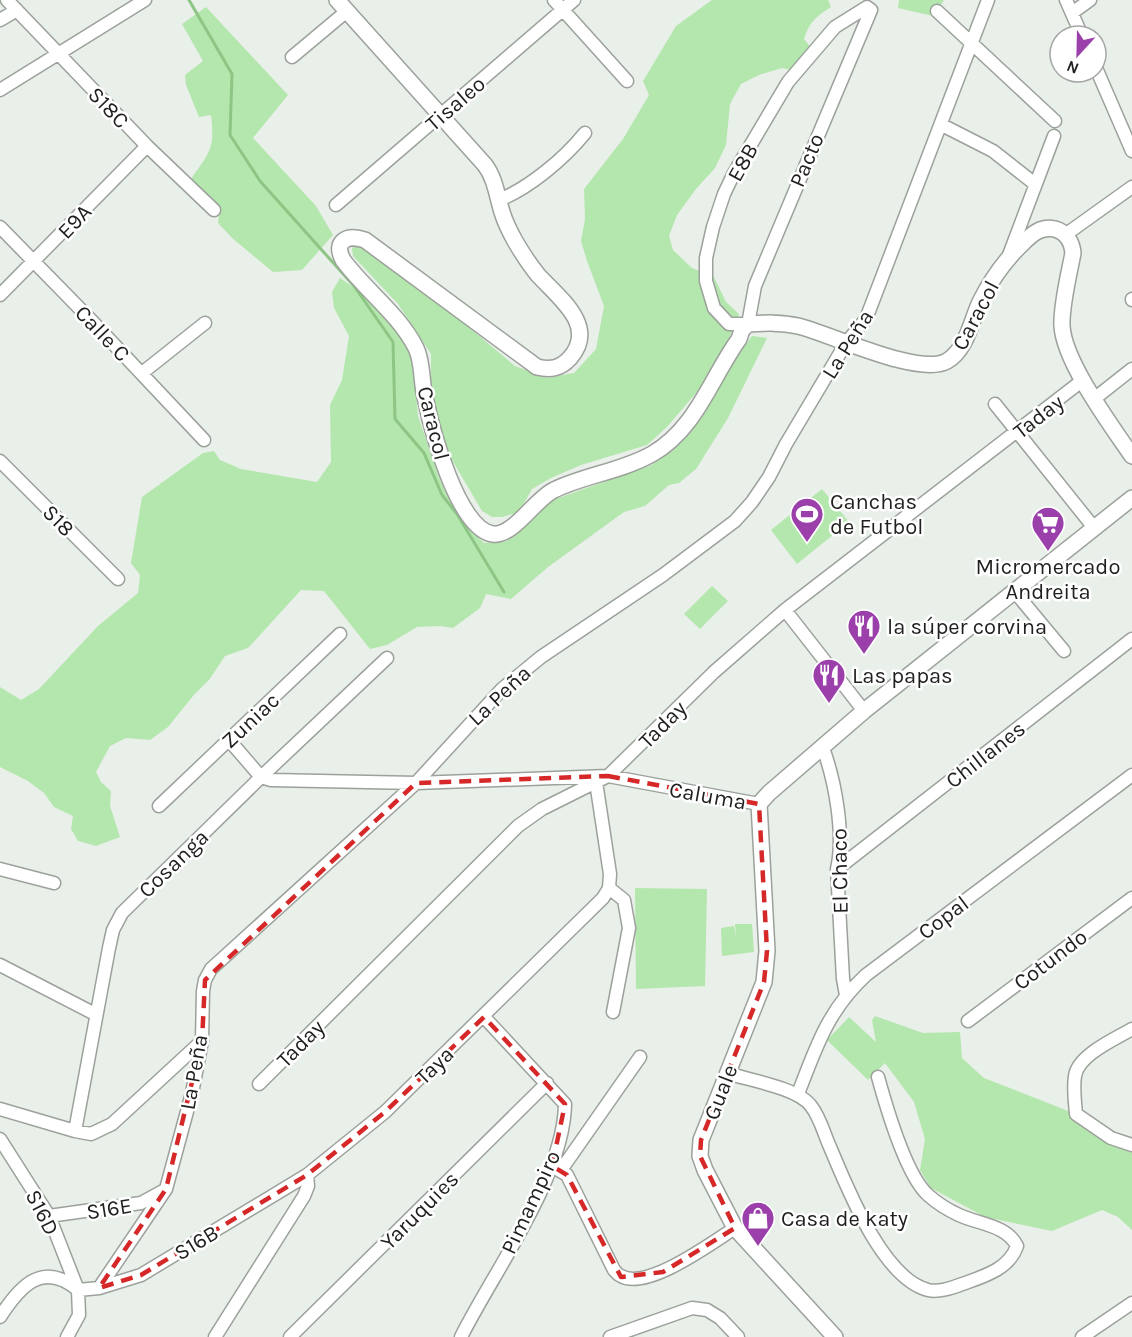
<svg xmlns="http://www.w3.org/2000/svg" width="1132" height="1337" font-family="Karla,sans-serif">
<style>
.green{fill:#b4e7ad}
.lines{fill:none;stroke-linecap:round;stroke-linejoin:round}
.stream{stroke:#8dc585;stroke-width:3}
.minor-casing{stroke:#9ca19b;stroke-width:15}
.tertiary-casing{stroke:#9ca19b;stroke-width:18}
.minor{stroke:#fff;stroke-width:12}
.tertiary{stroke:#fff;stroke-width:15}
.marked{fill:none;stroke:#d62828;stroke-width:4.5;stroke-dasharray:12 8;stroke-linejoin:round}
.labels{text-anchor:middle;stroke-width:5;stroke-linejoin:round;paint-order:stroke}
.street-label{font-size:22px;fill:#1f201e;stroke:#fff}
.poi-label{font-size:22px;fill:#1f201e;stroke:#fff;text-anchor:start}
</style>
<rect width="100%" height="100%" fill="#e9efe9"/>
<path class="green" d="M712 0H828L831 7C816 17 810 21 804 39L813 50 795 71 782 68 759 75 741 84 730 104 726 145 715 168 696 189 677 215 669 236 673 250 692 268 714 277 726 302 739 314 733 330 717 363 702 386 667 427 647 445 581 465 551 478 532 489 519 512 502 517H492L482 511 448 453 435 407 431 381V354L398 304 353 256 352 248 360 244 449 311 515 366 547 378 574 373 596 349 604 306 587 261 581 241 585 219 584 189 623 139 649 95 643 81 676 26Z
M899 0H944L933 16 898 8Z
M206 7 288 95 253 138 316 206 333 235 302 270 273 272 232 238 218 223 220 209 191 179C210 152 215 149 211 115L199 117 186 85 185 75 203 61 182 24Z
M340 278 374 302 409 349 413 365 418 416 440 480 471 530 484 543 507 541 524 526 547 502 652 465 692 429 719 382 752 336 767 338 728 418 696 469 679 483 669 485 645 506 624 512 548 567 511 599 486 594 480 608 453 628 440 626 417 627 387 645 370 649 324 591 301 590 248 648 225 656 209 680 193 696 168 727 150 740 126 738 110 746 96 772 101 782 111 791 110 806 120 837 96 846 78 841 71 829 73 816 54 807 44 793 28 781 0 767V687L21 700 39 689 98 626 138 593 140 575 131 563 142 497 203 453 214 451 220 460 241 469 317 482 331 462 330 405 342 380 349 336 334 308 332 292Z
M822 489 849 522 797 564 771 530Z
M712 586 728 601 700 629 684 614Z
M635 888 707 889 705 986 636 989Z
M735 924H752L754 952 722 956 721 928 734 926 736 937Z
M875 1016 923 1033 960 1032 962 1058 984 1078 1076 1114 1095 1136 1132 1152V1230L1118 1217 1102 1210 1052 1231 985 1217 931 1188 920 1170 925 1139 914 1102 885 1063 868 1080 827 1040 849 1017 876 1042 872 1020Z"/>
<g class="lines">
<path class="stream" d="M189 0 232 74 230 135 260 181 354 286 393 342 395 419 424 453 442 495 457 514 504 592"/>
<defs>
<path id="minor" d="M7 0 147 146 214 210
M554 0 627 81
M1066 0 1082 36
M867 7 871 10 755 286 748 324H729L714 308 706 281V258L713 227 724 194 734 173 788 82 835 27Z
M937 11 1055 121
M1072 13 1090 0
M0 20 17 10
M292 57 347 11
M1096 68 1132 151
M0 90 145 0
M942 125 993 151 1035 184
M499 200C529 188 564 159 585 133
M336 205 574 0
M0 227 90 319 204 440
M1065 235 1132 187
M1009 255 1054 136
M0 295 147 146
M1132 299V300
M142 373 205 323
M1094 399 1132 369
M995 404 1095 529
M0 461 118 579
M1015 592 1064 651
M785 610 864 711
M229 740 261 777 271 780 416 783 608 776 759 804
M823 748C835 781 845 834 837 869L843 979 846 995
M159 806 340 634
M0 869 54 883
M837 869 1132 639
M609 888 624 900 629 928 613 1012
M0 965 95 1014
M968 1021 1132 898
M1132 1029C1115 1039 1078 1055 1075 1076 1073 1089 1075 1102 1076 1114L1111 1138 1132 1145
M727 1073C749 1080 798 1088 811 1106 820 1117 824 1134 830 1147 847 1187 882 1278 928 1290 941 1293 956 1286 968 1282 988 1275 1010 1267 1017 1246 1007 1225 978 1224 959 1215 948 1210 937 1203 928 1195 906 1175 886 1106 878 1077
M259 1084 518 826 542 809 608 776 714 672 785 610 1083 380
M798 1094C816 1047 828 1010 866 975L1132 775
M0 1109 75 1131 91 1134 112 1124 202 1041
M75 1131 109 948 113 930 122 913 261 777 387 658
M0 1139 49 1216 78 1290 79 1315 67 1337
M552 1166 567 1175 614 1270C616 1272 618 1275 621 1276 647 1291 713 1242 735 1228
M561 1170 640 1057
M49 1216 141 1203 163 1191
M99 1288 166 1189 192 1093 202 1041 203 991 205 980 211 969 416 783 502 689 541 657 663 575 735 521 752 502 769 477 786 444 846 343 866 319 988 0
M78 1290 99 1288 141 1275 307 1175 385 1112 603 898 609 888 610 874 596 782
M0 1317C20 1286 42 1261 77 1289
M215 1337 304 1196 308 1186 307 1175
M290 1337 547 1083
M461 1337C494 1271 564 1177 565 1104L484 1017
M610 1337 692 1308 707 1310 720 1318 738 1337
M1082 1337 1132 1303"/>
<path id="tertiary" d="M337 0 485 165C495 178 497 196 502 212 505 222 510 232 515 241 522 253 529 264 538 275 559 298 598 326 570 358 560 369 550 370 537 367L365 240C347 234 333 241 343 260 365 290 399 314 416 348 423 362 421 381 425 397 431 427 458 530 493 534 513 537 536 498 554 490 585 475 622 471 652 454 696 429 711 378 739 339L742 330 748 324C765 323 781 322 798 326 831 334 919 377 947 361 967 349 971 321 980 302 991 280 1005 260 1023 243 1032 234 1041 226 1055 229 1066 232 1072 242 1073 253 1069 274 1061 306 1062 326 1064 362 1111 425 1132 456
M835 1337 735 1228 705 1170 700 1156 701 1140 764 982 767 951 759 804 769 793 864 711 1132 498"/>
</defs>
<use href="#minor" class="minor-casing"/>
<use href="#tertiary" class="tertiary-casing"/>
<use href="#minor" class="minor"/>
<use href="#tertiary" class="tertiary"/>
</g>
<path class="marked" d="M608 776 759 804 767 951 764 982 701 1140 700 1156 735 1228 663 1272 621 1277 567 1175 552 1166 565 1104 484 1017 385 1112 307 1175 141 1275 99 1288 166 1189 202 1041 205 980 416 783Z"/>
<defs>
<symbol id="stadium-pin" viewBox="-11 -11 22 30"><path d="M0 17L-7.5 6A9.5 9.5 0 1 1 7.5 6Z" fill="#9b40ab" stroke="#fff"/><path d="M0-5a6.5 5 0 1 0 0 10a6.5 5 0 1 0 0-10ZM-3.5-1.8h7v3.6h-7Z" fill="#fff"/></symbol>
<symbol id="supermarket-pin" viewBox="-11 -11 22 30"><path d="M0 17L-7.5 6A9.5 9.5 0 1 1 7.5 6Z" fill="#9b40ab" stroke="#fff"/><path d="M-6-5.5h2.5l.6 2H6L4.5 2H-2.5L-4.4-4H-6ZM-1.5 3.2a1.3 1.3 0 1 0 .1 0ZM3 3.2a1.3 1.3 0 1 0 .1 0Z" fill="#fff"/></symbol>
<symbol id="restaurant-pin" viewBox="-11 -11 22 30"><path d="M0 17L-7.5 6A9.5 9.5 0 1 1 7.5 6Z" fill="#9b40ab" stroke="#fff"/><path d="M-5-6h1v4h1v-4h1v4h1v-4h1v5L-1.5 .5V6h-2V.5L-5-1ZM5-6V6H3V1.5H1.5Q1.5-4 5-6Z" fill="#fff"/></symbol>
<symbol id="shop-pin" viewBox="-11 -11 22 30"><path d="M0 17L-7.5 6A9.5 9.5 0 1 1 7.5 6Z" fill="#9b40ab" stroke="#fff"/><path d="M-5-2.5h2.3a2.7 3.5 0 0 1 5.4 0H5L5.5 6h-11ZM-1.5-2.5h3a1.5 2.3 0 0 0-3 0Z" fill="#fff"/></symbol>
</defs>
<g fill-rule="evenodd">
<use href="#stadium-pin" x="788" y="495" width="38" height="52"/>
<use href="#supermarket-pin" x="1029" y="504" width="38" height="52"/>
<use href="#restaurant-pin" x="845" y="607" width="38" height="52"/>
<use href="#restaurant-pin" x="810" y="656" width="38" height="52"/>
<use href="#shop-pin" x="739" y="1199" width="38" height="52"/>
</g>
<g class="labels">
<g class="street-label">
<text transform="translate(455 103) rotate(-41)" y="8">Tisaleo</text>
<text transform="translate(109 107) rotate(46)" y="8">S18C</text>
<text transform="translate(806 160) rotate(-67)" y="8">Pacto</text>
<text transform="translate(742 162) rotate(-61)" y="8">E8B</text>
<text transform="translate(74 221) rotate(-46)" y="8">E9A</text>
<text transform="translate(975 315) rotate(-62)" y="8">Caracol</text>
<text transform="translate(103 333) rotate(46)" y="8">Calle C</text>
<text transform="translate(847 344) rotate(-58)" y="8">La Peña</text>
<text transform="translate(1038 416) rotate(-38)" y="8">Taday</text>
<text transform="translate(434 423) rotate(76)" y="8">Caracol</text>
<text transform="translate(59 520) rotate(45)" y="8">S18</text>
<text transform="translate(499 695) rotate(-43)" y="8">La Peña</text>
<text transform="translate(250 720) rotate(-43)" y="8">Zuniac</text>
<text transform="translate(662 724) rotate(-45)" y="8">Taday</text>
<text transform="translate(985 754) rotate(-38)" y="8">Chillanes</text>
<text transform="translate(708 795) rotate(10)" y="8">Caluma</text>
<text transform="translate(173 863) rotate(-44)" y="8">Cosanga</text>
<text transform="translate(839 871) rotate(-91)" y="8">El Chaco</text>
<text transform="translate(943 917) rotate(-37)" y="8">Copal</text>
<text transform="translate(1050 959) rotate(-37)" y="8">Cotundo</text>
<text transform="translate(300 1043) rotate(-45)" y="8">Taday</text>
<text transform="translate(434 1065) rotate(-44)" y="8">Taya</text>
<text transform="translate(193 1072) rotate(-80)" y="8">La Peña</text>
<text transform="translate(720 1092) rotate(-69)" y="8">Guale</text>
<text transform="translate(530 1202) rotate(-65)" y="8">Pimampiro</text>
<text transform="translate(109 1208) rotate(-9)" y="8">S16E</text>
<text transform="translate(419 1210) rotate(-45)" y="8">Yaruquies</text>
<text transform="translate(43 1212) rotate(63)" y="8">S16D</text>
<text transform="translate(196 1242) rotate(-31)" y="8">S16B</text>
</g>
<g class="poi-label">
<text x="830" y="509">Canchas<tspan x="830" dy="25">de Futbol</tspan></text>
<text x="1048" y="574" text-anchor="middle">Micromercado<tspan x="1048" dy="25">Andreita</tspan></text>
<text x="887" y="634">la súper corvina</text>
<text x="852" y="683">Las papas</text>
<text x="781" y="1226">Casa de katy</text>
</g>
</g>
<g transform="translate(1078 54) rotate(202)"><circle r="28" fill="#ffffff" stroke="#a5a6a5" stroke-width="1.5"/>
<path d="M0-4.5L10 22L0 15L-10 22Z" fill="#9b40ab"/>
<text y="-9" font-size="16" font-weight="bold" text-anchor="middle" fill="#1f201e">N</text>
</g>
</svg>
